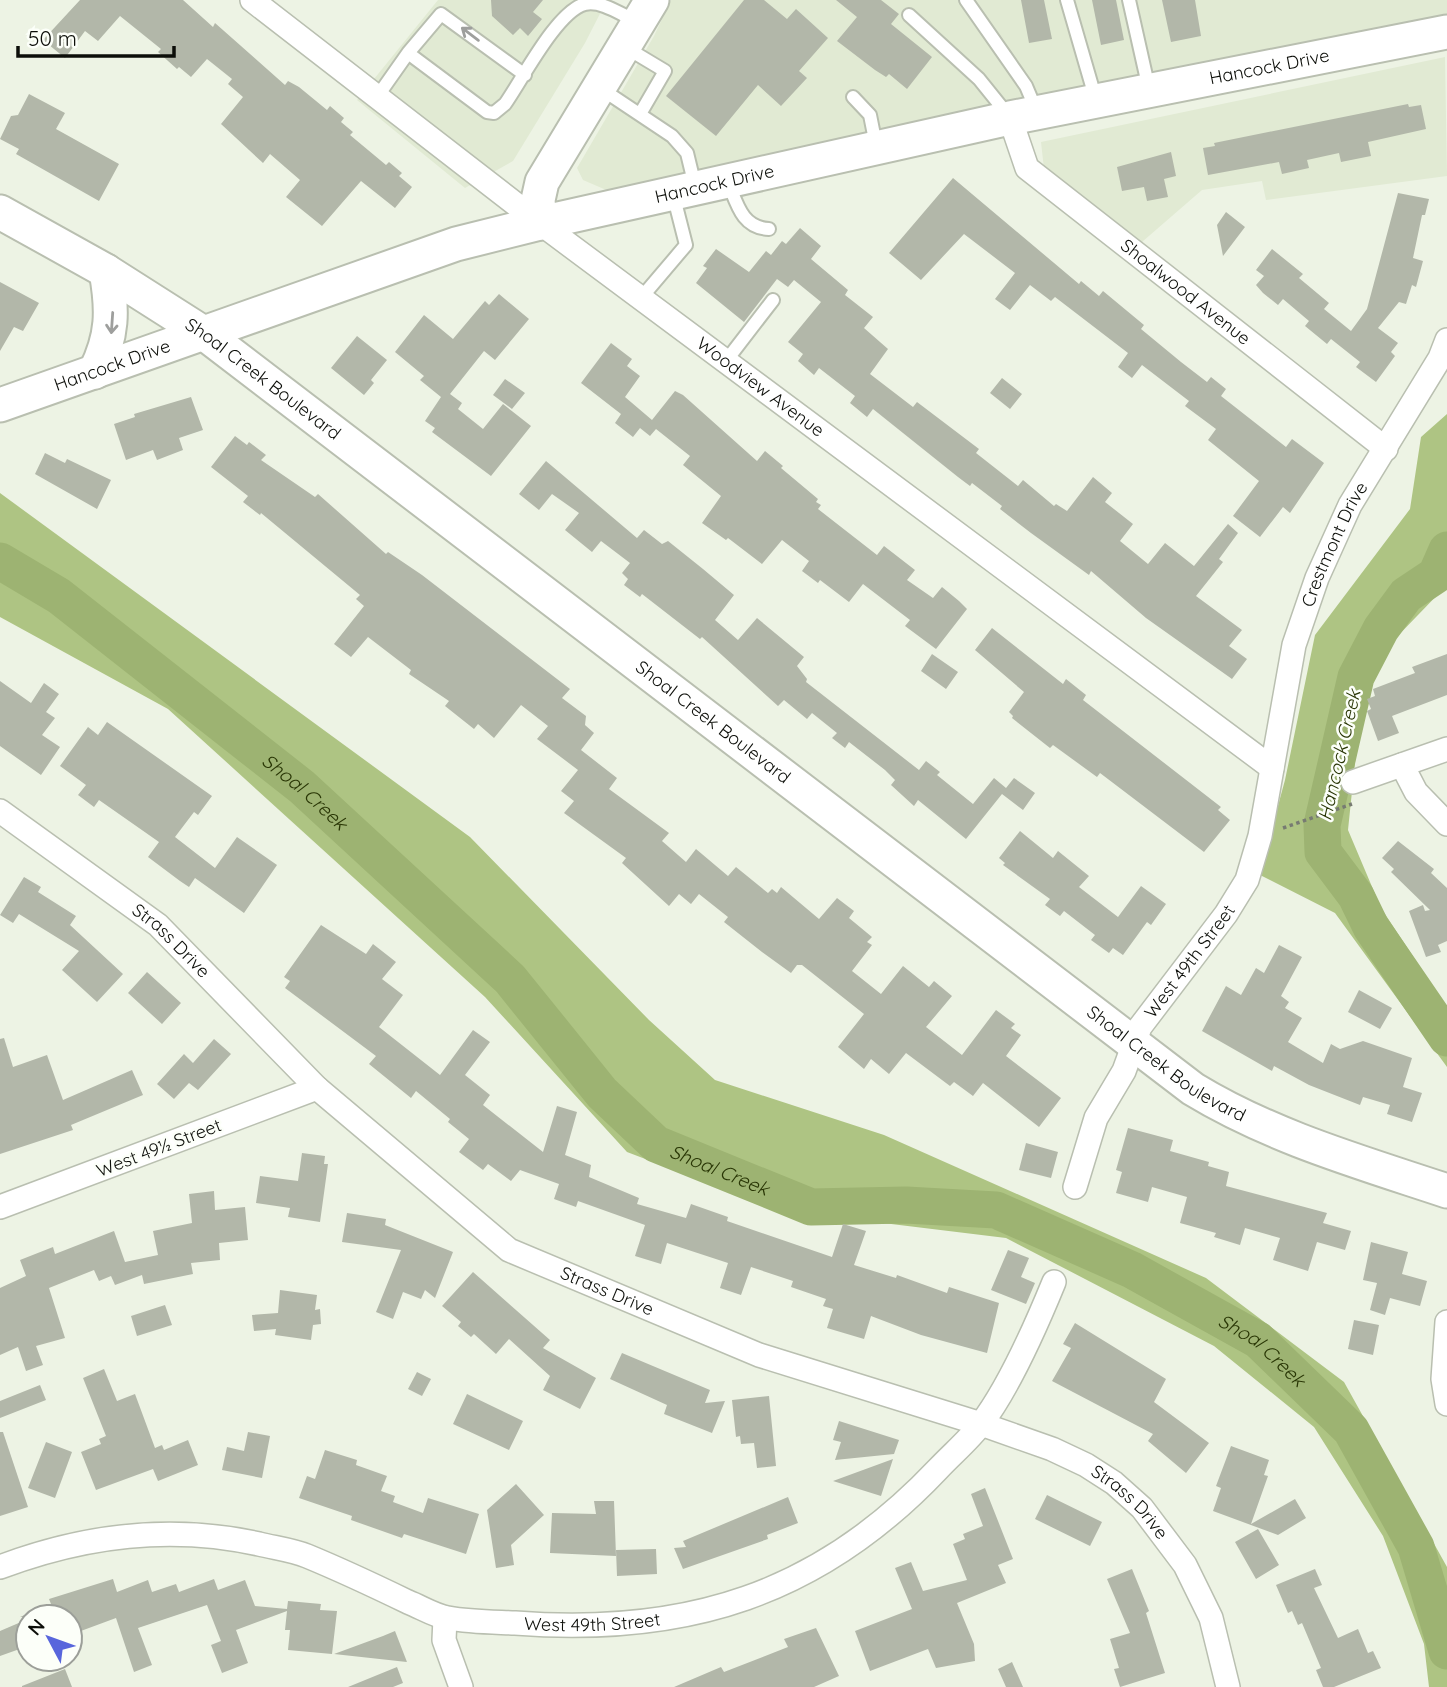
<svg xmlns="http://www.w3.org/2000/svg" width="1447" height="1687" font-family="Quicksand,sans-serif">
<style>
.built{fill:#e1ead3}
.forest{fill:#aec483}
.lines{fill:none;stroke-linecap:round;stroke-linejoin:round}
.river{stroke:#9db372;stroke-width:37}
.building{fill:#b2b7a9}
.lane-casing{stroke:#b9bfb0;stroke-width:16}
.street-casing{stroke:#b9bfb0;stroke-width:26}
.secondary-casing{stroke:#b9bfb0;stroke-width:37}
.path{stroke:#777b72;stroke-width:3.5;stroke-dasharray:3.5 3.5;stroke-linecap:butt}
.lane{stroke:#fff;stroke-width:12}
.street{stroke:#fff;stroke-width:23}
.secondary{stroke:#fff;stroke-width:33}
.oneway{stroke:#9e9f9d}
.labels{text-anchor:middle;stroke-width:5;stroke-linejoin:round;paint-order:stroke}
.street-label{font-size:18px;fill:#0c0e09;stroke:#fcfff9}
.water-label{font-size:19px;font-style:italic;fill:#293605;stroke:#fcfff9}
</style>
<rect width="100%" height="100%" fill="#edf3e4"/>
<path class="built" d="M438 0H607L585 43 513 161 465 188 357 100Z
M671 0H1447V16L611 192 583 180 577 168 654 36Z
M1445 57 1447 176 1266 200 1262 181 1202 190 1142 242 1073 194 1044 169 1041 142Z"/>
<path class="forest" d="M1447 414V585L1388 646 1361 704 1348 830 1381 908 1447 1008V1067L1335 913 1256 873 1263 861 1285 780 1315 635 1410 509 1421 437Z
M0 493 470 837 649 1020 715 1080 884 1135 1206 1278 1344 1382 1447 1567V1687H1429L1424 1644 1383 1536 1314 1427 1214 1346 1006 1238 842 1218H800L627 1152 485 997 168 709 0 617Z"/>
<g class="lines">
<g class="river">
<path d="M1447 550 1436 575 1406 595 1381 629 1356 677 1322 825 1323 852 1356 896 1371 927 1447 1038"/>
<path id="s1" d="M0 561 59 596 302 787 510 979 602 1093 656 1144 811 1207 906 1205 996 1210 1132 1270 1258 1340 1351 1430 1416 1547 1447 1651"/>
</g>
</g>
<path class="building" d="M80 0H183L213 27 215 23 285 85 288 81 299 87 327 110 330 106 344 118 341 122 353 132 350 135 386 165 389 162 402 173 399 176 412 187 395 208 361 181 322 226 286 197 300 180 270 154 263 163 221 124 243 97 228 84 232 79 207 59 191 77 179 67 177 69 158 52 161 49 120 16 98 41 85 31 65 58 43 40Z
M491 0H543L533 12 542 19 528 36 520 28 513 35 492 16Z
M744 0H764L787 19 796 9 828 38 799 71 807 78 781 106 758 85 716 136 666 96Z
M836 0H881L899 14 891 24 932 57 907 89 889 74 886 77 875 70 837 41 857 17Z
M1021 0H1044L1052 39 1029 43Z
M1092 0H1116L1124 40 1101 45Z
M1162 0H1195L1201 36 1171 42Z
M29 94 65 113 56 129 119 164 99 201 16 154 19 149 0 139 11 116 18 115Z
M1408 104 1409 107 1421 105 1426 129 1368 142 1371 156 1341 162 1339 153 1307 160 1309 168 1282 174 1279 162 1208 175 1203 148 1215 146 1214 143Z
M1171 152 1176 176 1164 179 1168 197 1147 201 1144 187 1122 191 1117 167Z
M953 178 1079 284 1081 281 1099 296 1103 291 1144 325 1141 329 1181 362 1207 382 1211 377 1226 389 1221 396 1286 447 1292 439 1324 463 1290 513 1283 507 1260 537 1233 516 1259 481 1208 440 1216 429 1185 406 1189 401 1142 365 1132 378 1118 367 1128 353 1055 297 1051 301 1030 285 1010 310 995 299 1015 273 964 234 921 280 889 253Z
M1398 193 1429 199 1425 215H1422L1413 258 1423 261 1416 287 1412 285 1406 304 1399 302 1378 328 1398 343 1391 352 1395 356 1376 382 1356 367 1360 362 1331 339 1327 344 1305 326 1309 321 1283 299 1278 305 1263 293 1256 285 1264 276 1256 270 1272 249 1303 274 1299 278 1329 303 1324 309 1351 331 1367 309Z
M1226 212 1245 227 1223 256 1217 225Z
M800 228 821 246 811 259 848 290 845 295 873 317 864 328 888 349 870 374 913 407 917 402 979 449 976 453 1018 486 1023 480 1054 506 1056 504 1067 511 1093 477 1112 493 1105 502 1133 524 1120 541 1148 564 1165 543 1194 566 1228 524 1238 533 1219 559 1223 562 1196 596 1242 630 1229 646 1247 659 1232 679 1146 618 1091 571 1089 575 1031 533 1000 509 1002 506 972 483 970 486 958 477 873 409 867 417 850 403 855 396 819 368 814 375 798 361 803 354 788 342 821 302 794 280 788 287 777 279 744 322 696 283 707 268 703 266 716 249 749 272 766 251 771 255 782 241 786 244Z
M0 282 39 303 23 331 14 327 0 351Z
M499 294 529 319 495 360 484 351 450 394 462 403 458 409 483 429 503 404 531 426 491 476 432 432 435 428 425 421 441 397 420 380 424 376 395 352 424 315 453 339 485 301 489 305Z
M357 336 387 360 371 380 374 383 364 395 331 368Z
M611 343 632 359 627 366 640 376 625 397 652 420 675 391 683 395 757 461 765 451 783 466 781 468 818 499 816 502 821 505 818 509 877 555 884 546 915 570 907 580 933 598 942 587 959 601 967 609 936 649 905 626 910 620 863 584 849 602 820 580 818 583 802 571 809 561 782 540 762 564 728 538 726 540 702 523 721 496 683 465 690 456 656 429 650 436 640 428 633 437 615 423 621 414 581 383Z
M1002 378 1022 394 1010 409 990 393Z
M505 379 525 393 512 409 493 395Z
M191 397 203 430 179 438 183 450 157 460 153 450 126 460 114 424 135 417 134 414Z
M235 436 247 445 249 442 266 455 261 460 315 497 318 494 386 554 388 552 422 575 570 689 562 698 586 716 585 725 594 733 581 750 617 778 609 789 669 833 662 841 686 862 696 849 728 876 736 867 768 893 772 889 777 893 781 887 819 919 837 898 854 911 849 918 872 937 867 942 872 945 852 971 881 994 903 966 929 987 934 981 952 996 926 1027 962 1055 996 1010 1015 1024 1011 1028 1021 1035 1006 1056 1061 1098 1039 1127 983 1083 973 1096 954 1082 950 1086 906 1053 889 1074 871 1059 864 1069 838 1047 864 1014 802 965H797L791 973 762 952 724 922 728 917 699 894 691 904 679 894 669 906 622 863 626 858 564 813 574 801 561 791 578 770 537 739 548 726 521 705 494 738 478 724 474 729 445 706 449 701 409 674 411 670 368 637 351 657 334 644 364 606 356 599 360 595 261 513 260 515 243 502 248 496 211 467Z
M45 453 65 463 67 459 111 480 97 509 35 474Z
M546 461 637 538 644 530 662 544 668 541 703 569 734 595 715 620 738 640 757 618 804 657 797 666 807 679 806 682 919 770 926 761 940 772 937 775 973 804 994 778 1006 788 1014 778 1035 793 1023 810 1002 794 966 839 918 800 914 806 891 785 895 780 885 770 849 742 845 748 832 738 837 733 812 713 807 719 784 700 778 706 702 637 700 639 642 594 640 597 624 585 628 579 622 573 630 563 601 541 592 552 565 530 579 513 552 494 539 510 519 494Z
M992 628 1063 684 1066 679 1086 695 1083 700 1221 807 1218 810 1230 820 1204 852 1100 773 1097 777 1053 745 1050 748 1012 718 1013 716 1009 712 1024 692 975 650Z
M932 654 958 672 946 689 921 671Z
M1447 654V695L1392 716 1399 733 1378 741 1367 711 1371 709 1367 699 1375 696 1373 689 1415 673 1412 667Z
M0 681 31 703 44 683 59 694 46 712 55 718 42 735 60 747 41 775 0 746Z
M107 722 212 796 198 815 194 812 175 837 215 868 237 837 277 865 244 913 195 878 189 887 180 881 148 857 159 842 99 800 94 807 78 795 86 785 60 766 88 727 98 735Z
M1020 831 1053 858 1058 851 1089 876 1079 887 1118 917 1141 886 1166 904 1151 925 1147 922 1123 955 1113 948 1109 953 1091 940 1095 935 1064 911 1060 916 1045 905 1050 899 1003 865 1005 863 999 858Z
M1398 841 1434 869 1431 873 1447 888V941L1438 945 1441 952 1426 957 1409 911 1423 905 1425 911 1430 910 1391 872 1394 869 1382 858Z
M24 877 41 887 38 892 76 916 70 925 123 974 97 1002 62 970 79 951 19 914 13 923 0 915Z
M321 925 366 954 373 944 396 962 382 979 403 995 379 1027 440 1075 473 1030 490 1042 465 1075 490 1095 483 1105 543 1152 557 1106 577 1112 565 1155 591 1165 589 1177 639 1198 637 1204 686 1218 691 1204 728 1217 727 1221 832 1257 843 1224 866 1231 854 1265 896 1278 897 1275 947 1293 949 1287 999 1303 987 1353 921 1335 871 1316 864 1339 827 1328 833 1309 823 1306 826 1299 791 1287 793 1281 751 1267 741 1295 720 1288 728 1263 667 1243 661 1264 635 1256 645 1225 578 1201 576 1207 554 1199 559 1184 520 1170 511 1181 488 1164 483 1170 459 1152 469 1139 448 1122 450 1119 416 1091 411 1098 369 1064 376 1056 285 988 290 981 284 977Z
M1279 945 1302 957 1281 996 1289 1002 1285 1008 1302 1018 1288 1042 1323 1063 1331 1044 1340 1049 1363 1041 1412 1058 1403 1087 1422 1093 1412 1122 1387 1114 1390 1105 1363 1097 1360 1105 1309 1085 1274 1066 1272 1071 1202 1031 1226 986 1241 995 1256 968 1264 973Z
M147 972 181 1003 162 1024 128 993Z
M1359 990 1392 1008 1380 1029 1348 1012Z
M4 1038 13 1067 47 1055 63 1100 132 1070 143 1095 71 1125 73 1130 0 1154V1039Z
M214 1039 231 1054 198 1090 189 1083 174 1099 157 1084 184 1054 193 1063Z
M1128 1128 1173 1140 1170 1151 1209 1162 1208 1166 1229 1172 1226 1186 1327 1213 1323 1223 1351 1231 1345 1250 1317 1242 1308 1271 1273 1260 1280 1238 1245 1228 1240 1245 1214 1237 1216 1233 1180 1223 1187 1197 1152 1187 1148 1202 1116 1193 1122 1172 1116 1170Z
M1026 1143 1058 1152 1051 1178 1019 1170Z
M302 1153 325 1156 324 1164H328L320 1222 288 1217 290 1208 256 1203 260 1176 298 1181Z
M214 1191 215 1210 245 1207 248 1240 219 1243 220 1260 191 1263 193 1274 144 1284 142 1275 115 1285 111 1276 99 1281 94 1270 49 1288 65 1338 36 1346 43 1365 26 1371 18 1347 0 1355V1288L26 1276 20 1260 53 1247 55 1254 114 1231 125 1262 158 1255 153 1231 192 1223 189 1194Z
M347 1213 386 1219 385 1225 453 1252 435 1298 425 1290 421 1299 403 1292 393 1319 376 1312 401 1250 342 1242Z
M1371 1242 1408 1252 1402 1274 1427 1281 1420 1306 1390 1298 1385 1315 1370 1310 1377 1283 1363 1280Z
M1008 1250 1029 1258 1021 1277 1035 1283 1026 1304 991 1290Z
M473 1272 550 1340 543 1348 596 1378 580 1409 543 1390 550 1376 509 1339 496 1354 474 1334 471 1337 458 1326 461 1322 442 1306Z
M280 1290 317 1295 315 1310 320 1309 321 1324 313 1325 311 1340 275 1335 276 1329 254 1331 252 1315 278 1313Z
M165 1305 172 1325 137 1336 131 1316Z
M1354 1320 1379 1325 1373 1355 1348 1349Z
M1075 1323 1166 1379 1154 1402 1209 1443 1186 1473 1148 1441 1153 1434 1052 1381 1071 1348 1063 1344Z
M622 1353 710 1390 705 1403 725 1401 712 1433 664 1414 667 1405 610 1379Z
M104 1369 117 1401 135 1394 155 1448 162 1445 164 1450 188 1440 198 1465 158 1481 153 1469 96 1490 81 1452 101 1444 99 1439 106 1436 83 1378Z
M417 1372 431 1379 422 1396 408 1389Z
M40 1385 46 1400 0 1418V1401Z
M467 1394 523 1421 509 1450 453 1424Z
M769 1396 776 1466 757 1468 754 1443 741 1444 740 1436 736 1437 732 1400Z
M839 1421 899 1440 894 1454 835 1460 841 1442 833 1440Z
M0 1432H3L28 1507 0 1516Z
M248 1432 270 1436 262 1478 222 1470 227 1447 244 1451Z
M46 1442 72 1452 55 1498 28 1488Z
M1231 1446 1269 1460 1264 1475 1268 1476 1251 1524 1295 1499 1306 1518 1278 1535 1213 1511 1221 1488 1216 1486Z
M325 1450 357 1460 356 1465 387 1476 381 1491 395 1496 393 1502 423 1513 428 1498 479 1514 466 1554 404 1534 402 1538 351 1520 352 1516 299 1498 307 1476 315 1479Z
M893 1459 881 1496 833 1481Z
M516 1484 544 1515 511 1545 514 1565 496 1568 487 1510Z
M985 1488 1013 1559 998 1565 1006 1583 957 1603 974 1644 975 1661 936 1668 928 1649 870 1671 855 1631 912 1609 895 1568 911 1562 923 1591 967 1580 953 1544 965 1539 963 1534 983 1526 971 1494Z
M1047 1495 1102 1522 1090 1546 1035 1519Z
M788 1497 798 1523 767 1535 768 1539 683 1569 674 1548 686 1547 683 1541Z
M594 1501H614L616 1556 550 1553 552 1513 596 1514Z
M1258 1529 1279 1565 1256 1579 1235 1542Z
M656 1549 657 1574 617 1576 616 1550Z
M1132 1569 1149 1611 1146 1613 1165 1673 1120 1687 1114 1669 1119 1668 1110 1639 1130 1633 1107 1579Z
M1315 1569 1322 1585 1314 1588 1338 1638 1358 1629 1368 1653 1373 1651 1381 1668 1334 1687H1323L1316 1670 1321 1668 1302 1623 1298 1625 1292 1611 1288 1613 1276 1585Z
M113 1579 117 1592 148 1580 152 1592 176 1584 179 1592 214 1579 218 1590 245 1580 255 1606 287 1609 288 1601 321 1604 320 1610 337 1611 332 1654 288 1650 290 1630H285L287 1611 236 1630 248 1663 222 1673 211 1645 221 1641 207 1605 138 1628 152 1665 134 1672 116 1618 70 1635V1617H20L51 1604 49 1599Z
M28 1619V1646L0 1656V1631Z
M816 1628 839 1676 814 1687H674L721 1667 724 1672 788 1647 784 1639Z
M395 1631 407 1662 334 1654 383 1636Z
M1012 1662 1023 1687H1006L998 1669Z
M397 1667 403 1683 393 1687H348Z
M65 1669 72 1687H22V1686Z"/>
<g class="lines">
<defs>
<path id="lane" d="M966 0 1026 86 1037 112
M1067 0 1096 100
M1129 0 1149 89
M909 15 979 79 1008 115
M625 47 665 71 640 114
M408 53 441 14 525 75
M600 88 672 136 687 153 695 186
M377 97 408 53 487 112 494 113 505 104C522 80 557 11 585 4 601 0 622 15 636 21
M853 97 870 115 876 145
M728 182C737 204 742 228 769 229
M641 298 686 245 673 194
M726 361 773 300"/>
<g id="street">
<path id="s2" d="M252 0 540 223 1272 768"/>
<path id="s3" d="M1010 118 1027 168 1386 449"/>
<path d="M1402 765 1416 792 1447 824"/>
<path d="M1353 782 1447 749"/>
<path id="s4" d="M0 811 158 925 317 1088 509 1250 759 1355 981 1424 1052 1449 1086 1465 1114 1483 1142 1508 1185 1565 1211 1618 1228 1687"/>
<path id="s5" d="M1075 1187 1096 1118 1124 1071 1140 1027 1226 914 1247 880 1260 836 1294 645 1317 578 1350 505 1440 358 1447 340"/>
<path d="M0 1207 317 1088"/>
<path d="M1447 1322 1443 1379 1447 1404"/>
<path id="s6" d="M0 1567C85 1535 170 1524 259 1544 275 1548 292 1550 307 1556 341 1570 375 1586 408 1602 421 1607 435 1616 448 1618 470 1622 493 1622 515 1623 686 1636 819 1595 938 1469 952 1454 969 1440 981 1424 1010 1386 1036 1326 1054 1282"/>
<path d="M445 1618 444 1640 461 1687"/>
</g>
<g id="secondary">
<path id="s7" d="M0 212 106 271 205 334 1193 1089C1272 1137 1360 1162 1447 1191"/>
<path d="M540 223 538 200 542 182 652 0"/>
<path d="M95 372C113 336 113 310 106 271"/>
<path id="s8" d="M0 405 456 244 540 223 1010 118 1447 32"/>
</g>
</defs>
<use href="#lane" class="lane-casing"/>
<use href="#street" class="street-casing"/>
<use href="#secondary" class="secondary-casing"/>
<path class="path" d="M1283 828 1352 804"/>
<use href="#lane" class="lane"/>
<use href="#street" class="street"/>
<use href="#secondary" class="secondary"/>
</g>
<defs><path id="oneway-shaft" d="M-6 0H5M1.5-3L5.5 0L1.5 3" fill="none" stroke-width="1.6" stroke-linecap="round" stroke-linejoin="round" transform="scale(1.75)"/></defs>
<g class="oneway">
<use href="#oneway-shaft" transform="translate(470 34) rotate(-143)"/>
<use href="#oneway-shaft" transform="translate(112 323) rotate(94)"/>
</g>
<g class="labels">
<g class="street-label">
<text dy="6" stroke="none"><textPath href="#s8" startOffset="1316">Hancock Drive</textPath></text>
<text dy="6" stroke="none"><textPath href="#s8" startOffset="749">Hancock Drive</textPath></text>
<text dy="6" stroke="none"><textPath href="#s3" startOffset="254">Shoalwood Avenue</textPath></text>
<text dy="6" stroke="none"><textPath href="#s8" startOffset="119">Hancock Drive</textPath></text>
<text dy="6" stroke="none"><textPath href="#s7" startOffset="312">Shoal Creek Boulevard</textPath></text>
<text dy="6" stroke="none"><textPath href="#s2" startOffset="639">Woodview Avenue</textPath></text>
<text dy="6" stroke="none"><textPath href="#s5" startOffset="704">Crestmont Drive</textPath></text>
<text dy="6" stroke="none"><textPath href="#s7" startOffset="878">Shoal Creek Boulevard</textPath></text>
<text dy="6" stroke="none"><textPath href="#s4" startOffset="215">Strass Drive</textPath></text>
<text dy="6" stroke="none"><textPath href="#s5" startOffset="256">West 49th Street</textPath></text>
<text dy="6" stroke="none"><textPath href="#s7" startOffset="1446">Shoal Creek Boulevard</textPath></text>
<text transform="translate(159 1148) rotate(-21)" y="6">West 49½ Street</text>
<text dy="6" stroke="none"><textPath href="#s4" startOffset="780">Strass Drive</textPath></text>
<text dy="6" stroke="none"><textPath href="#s4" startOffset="1348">Strass Drive</textPath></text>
<text dy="6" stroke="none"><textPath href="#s6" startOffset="612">West 49th Street</textPath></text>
</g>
<g class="water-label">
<text transform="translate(1339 755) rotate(-77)" y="7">Hancock Creek</text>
<text dy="7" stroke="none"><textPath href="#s1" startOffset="383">Shoal Creek</textPath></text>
<text dy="7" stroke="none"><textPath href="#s1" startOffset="950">Shoal Creek</textPath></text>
<text dy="7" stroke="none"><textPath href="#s1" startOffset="1536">Shoal Creek</textPath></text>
</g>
</g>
<g transform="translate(49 1638) rotate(311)"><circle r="33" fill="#fcfff9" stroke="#9c9f99" stroke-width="2"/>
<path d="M0-5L12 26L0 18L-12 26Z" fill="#5866dc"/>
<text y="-10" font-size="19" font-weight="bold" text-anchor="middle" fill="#0c0e09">N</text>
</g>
<path d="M18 46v10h156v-10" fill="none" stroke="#0c0e09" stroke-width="3.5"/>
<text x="28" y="46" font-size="21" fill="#0c0e09" stroke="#fcfff9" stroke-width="5" paint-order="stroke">50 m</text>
</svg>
